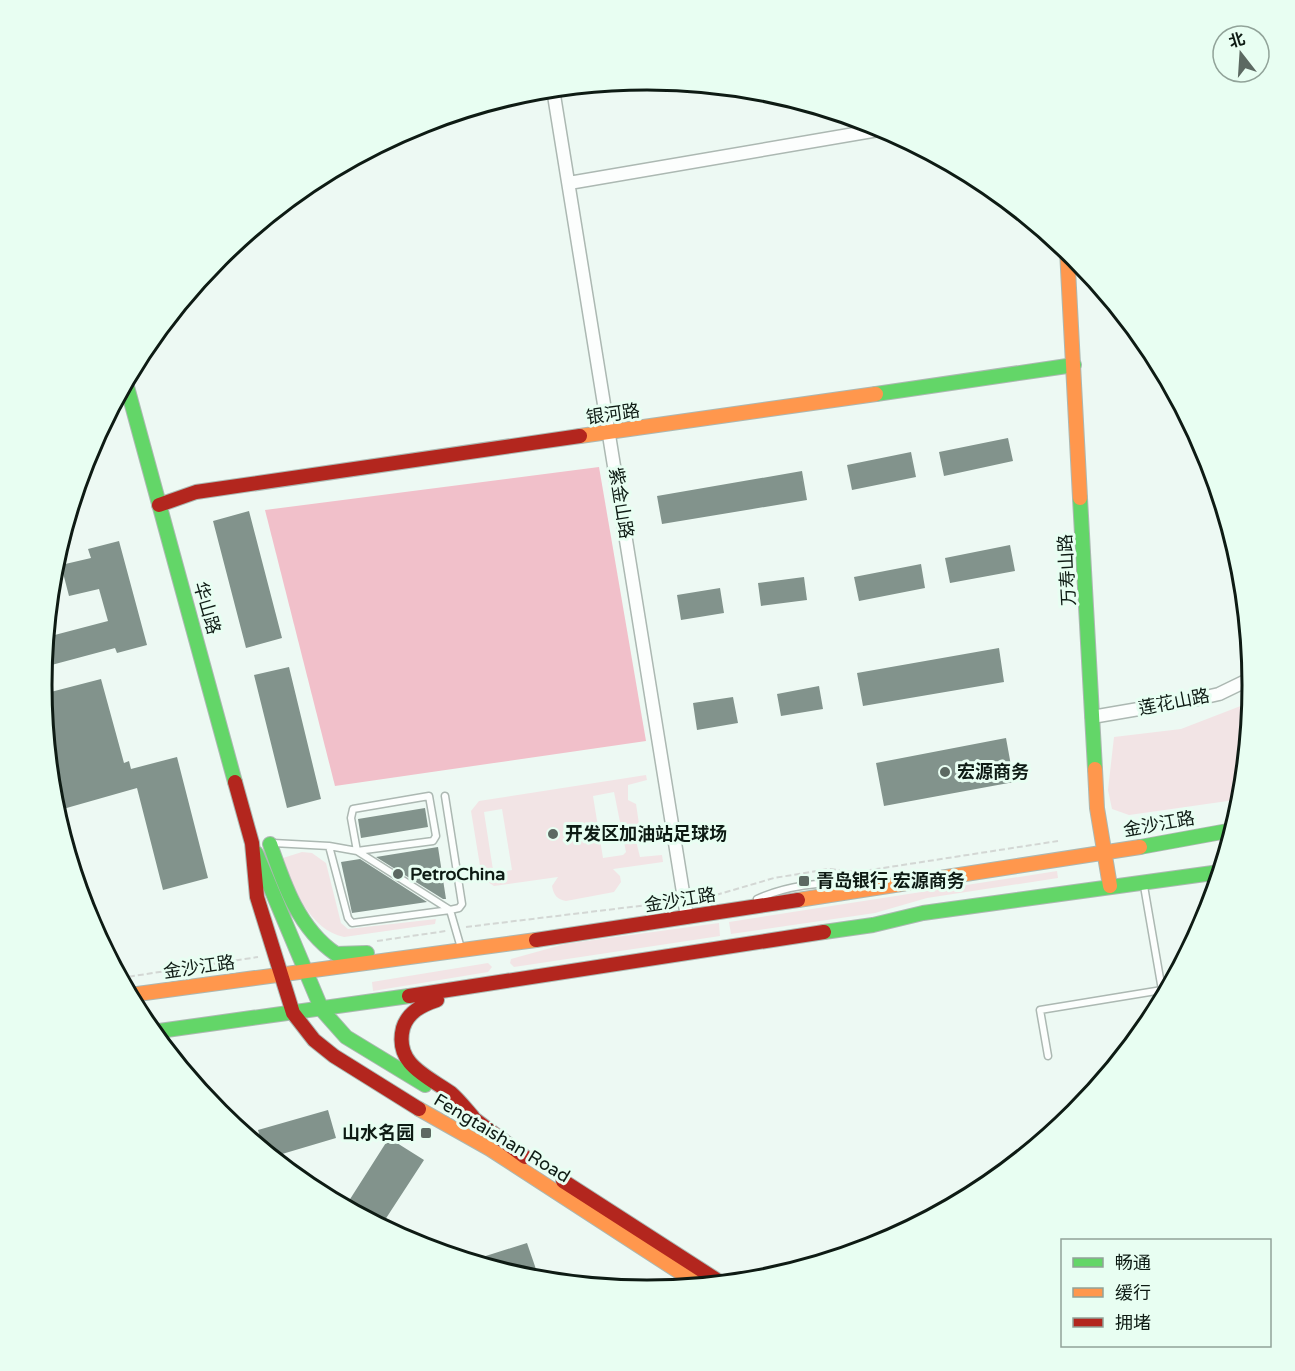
<svg xmlns="http://www.w3.org/2000/svg" width="1295" height="1371" font-family="'Varela Round','Noto Sans SC',sans-serif">
<style>
.green{fill:#f2e4e5;fill-rule:evenodd}
.forest{fill:#f1c0ca}
.building{fill:#82938c}
.lines{fill:none;stroke-linecap:round;stroke-linejoin:round}
.lane-casing{stroke:#acb8b2;stroke-width:9}
.street-casing{stroke:#acb8b2;stroke-width:15}
.fast-casing{stroke:#acb8b2;stroke-width:16}
.slow-casing{stroke:#acb8b2;stroke-width:16}
.jam-casing{stroke:#acb8b2;stroke-width:16}
.path{stroke:#d3d7d4;stroke-width:2;stroke-dasharray:6 3;stroke-linecap:butt}
.lane{stroke:#fcfefd;stroke-width:6}
.street{stroke:#fcfefd;stroke-width:12}
.fast{stroke:#63d668;stroke-width:14}
.slow{stroke:#ff974d;stroke-width:14}
.jam{stroke:#b3261e;stroke-width:14}
.poi-dot{fill:#5c6962;stroke:#e8fef2;stroke-width:2}
.labels{text-anchor:middle;stroke-width:6;stroke-linejoin:round;paint-order:stroke}
.street-label{font-size:18px;fill:#0e1b14;stroke:#e8fef2}
.poi-label{font-size:18px;font-weight:bold;fill:#0e1b14;stroke:#e8fef2;text-anchor:start}
.rim{fill:none;stroke:#0e1b14;stroke-width:3}
</style>
<rect width="100%" height="100%" fill="#edf9f3"/>
<path class="green" d="M1251 702 1242 799 1129 815 1112 809 1108 790 1114 737 1181 729Z
M646 775 647 780 628 785V800L636 804 641 837 636 841 640 857 662 855 663 862 613 869 620 876 621 882 614 892 566 901C557 899 554 896 552 886L558 877 494 886 482 878 471 811 479 801ZM614 792 626 852 623 855 603 858 593 796ZM502 809 512 870 496 873 493 870 484 812Z
M302 852 312 853 326 863 341 923 348 929 436 919 435 924 344 937C310 930 293 888 283 858Z
M1057 871 1058 878 927 898 875 913 731 934 729 922Z
M719 923 720 936 514 967 510 963 511 959 565 944Z
M488 963 492 967 488 972 373 991 372 982Z"/>
<path class="forest" d="M599 467 646 741 335 786 265 510Z"/>
<path class="building" d="M1008 438 1013 461 944 476 939 452Z
M911 452 916 477 852 490 847 465Z
M802 471 807 500 662 524 657 496Z
M249 511 282 638 246 648 213 521Z
M119 541 147 645 117 653 115 648 44 667 47 637 108 621 99 589 69 596 61 565 91 558 88 549Z
M1010 545 1015 571 950 583 945 558Z
M921 564 925 588 859 601 854 577Z
M804 577 807 600 761 606 758 583Z
M720 588 724 613 681 620 677 595Z
M999 648 1004 682 863 706 857 673Z
M289 667 321 799 287 808 254 675Z
M101 679 124 763 129 761 131 769 177 757 208 878 163 890 137 788 56 811 43 694Z
M819 686 823 709 781 716 777 694Z
M733 697 738 723 697 730 693 703Z
M1006 738 1014 782 884 806 876 763Z
M425 808 428 827 361 838 358 819Z
M438 847 446 899H443L376 857Z
M360 859 427 902 352 913 341 862Z
M328 1110 336 1138 272 1157 264 1151 258 1130Z
M389 1138 424 1160 381 1226 345 1207Z
M527 1243 538 1275 527 1279 470 1261Z"/>
<g class="lines">
<defs>
<path id="lane" d="M273 843 329 846 357 851 433 841 436 836 429 796 353 809 351 818 357 851 450 910 459 908 462 904 445 796
M329 846 348 918 352 923 450 910 461 948
M757 899C786 886 821 881 852 884
M1048 1056 1040 1010 1162 990 1144 886"/>
<path id="street" d="M553 89 687 917
M569 183 884 129
M1092 717 1197 699 1219 694 1252 678"/>
<path id="fast" d="M126 383 235 782
M876 394 1074 365
M1080 498 1095 769
M270 844C284 885 299 929 336 954L367 953
M1140 847 1233 830
M256 853 322 1010 346 1037 425 1085
M824 932 873 925 923 913 1220 872
M152 1032 409 996"/>
<path id="slow" d="M1067 250 1080 498
M580 436 876 394
M1095 769 1097 808 1110 886
M798 900 1140 847
M130 995 536 940
M419 1109 490 1149 701 1286"/>
<path id="jam" d="M159 505 196 492 580 436
M235 782 252 843 257 897 293 1013 314 1040 334 1056 419 1109
M536 940 798 900
M409 996 824 932
M437 1000C422 1005 408 1012 403 1028 394 1064 427 1076 451 1093 459 1100 466 1109 473 1117
M461 1109 525 1157
M563 1181 723 1284"/>
</defs>
<use href="#lane" class="lane-casing"/>
<use href="#street" class="street-casing"/>
<use href="#fast" class="fast-casing"/>
<use href="#slow" class="slow-casing"/>
<use href="#jam" class="jam-casing"/>
<path class="path" d="M716 895 774 878 829 869 857 872 1058 841
M466 927 672 902
M377 941 446 931
M120 978 258 957"/>
<use href="#lane" class="lane"/>
<use href="#street" class="street"/>
<use href="#fast" class="fast"/>
<use href="#slow" class="slow"/>
<use href="#jam" class="jam"/>
</g>
<g class="poi-dot">
<circle cx="945" cy="772" r="6"/>
<circle cx="553" cy="834" r="6"/>
<circle cx="398" cy="874" r="6"/>
<rect x="798" y="875" width="12" height="12" rx="3"/>
<rect x="420" y="1127" width="12" height="12" rx="3"/>
</g>
<g class="labels">
<g class="street-label">
<text transform="translate(613 414) rotate(-8)" y="6">银河路</text>
<text transform="translate(621 503) rotate(81)" y="6">紫金山路</text>
<text transform="translate(1067 570) rotate(-93)" y="6">万寿山路</text>
<text transform="translate(207 608) rotate(74)" y="6">华山路</text>
<text transform="translate(1174 702) rotate(-11)" y="6">莲花山路</text>
<text transform="translate(1159 824) rotate(-10)" y="6">金沙江路</text>
<text transform="translate(680 900) rotate(-9)" y="6">金沙江路</text>
<text transform="translate(199 967) rotate(-8)" y="6">金沙江路</text>
<text transform="translate(502 1138) rotate(31)" y="6">Fengtaishan Road</text>
</g>
<g class="poi-label">
<text x="957" y="778">宏源商务</text>
<text x="565" y="840">开发区加油站足球场</text>
<text x="410" y="880">PetroChina</text>
<text x="816" y="887">青岛银行 宏源商务</text>
<text x="414" y="1139" text-anchor="end">山水名园</text>
</g>
</g>
<path d="M0 0H1295V1371H0ZM52 685a595 595 0 1 1 1190 0a595 595 0 1 1-1190 0Z" fill="#e8fef2" fill-rule="evenodd"/>
<path class="rim" d="M52 685a595 595 0 1 1 1190 0a595 595 0 1 1-1190 0Z"/>
<rect x="1061" y="1239" width="210" height="108" fill="#e8fef2" stroke="#91a399" stroke-width="1.5"/>
<rect x="1073" y="1258" width="30" height="9" fill="#63d668" stroke="#91a399" stroke-width="1.5"/>
<text x="1115" y="1269" font-size="18" fill="#0e1b14">畅通</text>
<rect x="1073" y="1288" width="30" height="9" fill="#ff974d" stroke="#91a399" stroke-width="1.5"/>
<text x="1115" y="1299" font-size="18" fill="#0e1b14">缓行</text>
<rect x="1073" y="1318" width="30" height="9" fill="#b3261e" stroke="#91a399" stroke-width="1.5"/>
<text x="1115" y="1329" font-size="18" fill="#0e1b14">拥堵</text>
<g transform="translate(1241 54) rotate(343)"><circle r="28" fill="#e8fef2" stroke="#91a399" stroke-width="1.5"/>
<path d="M0-4.5L10 22L0 15L-10 22Z" fill="#5c6962"/>
<text y="-9" font-size="16" font-weight="bold" text-anchor="middle" fill="#0e1b14">北</text>
</g>
</svg>
